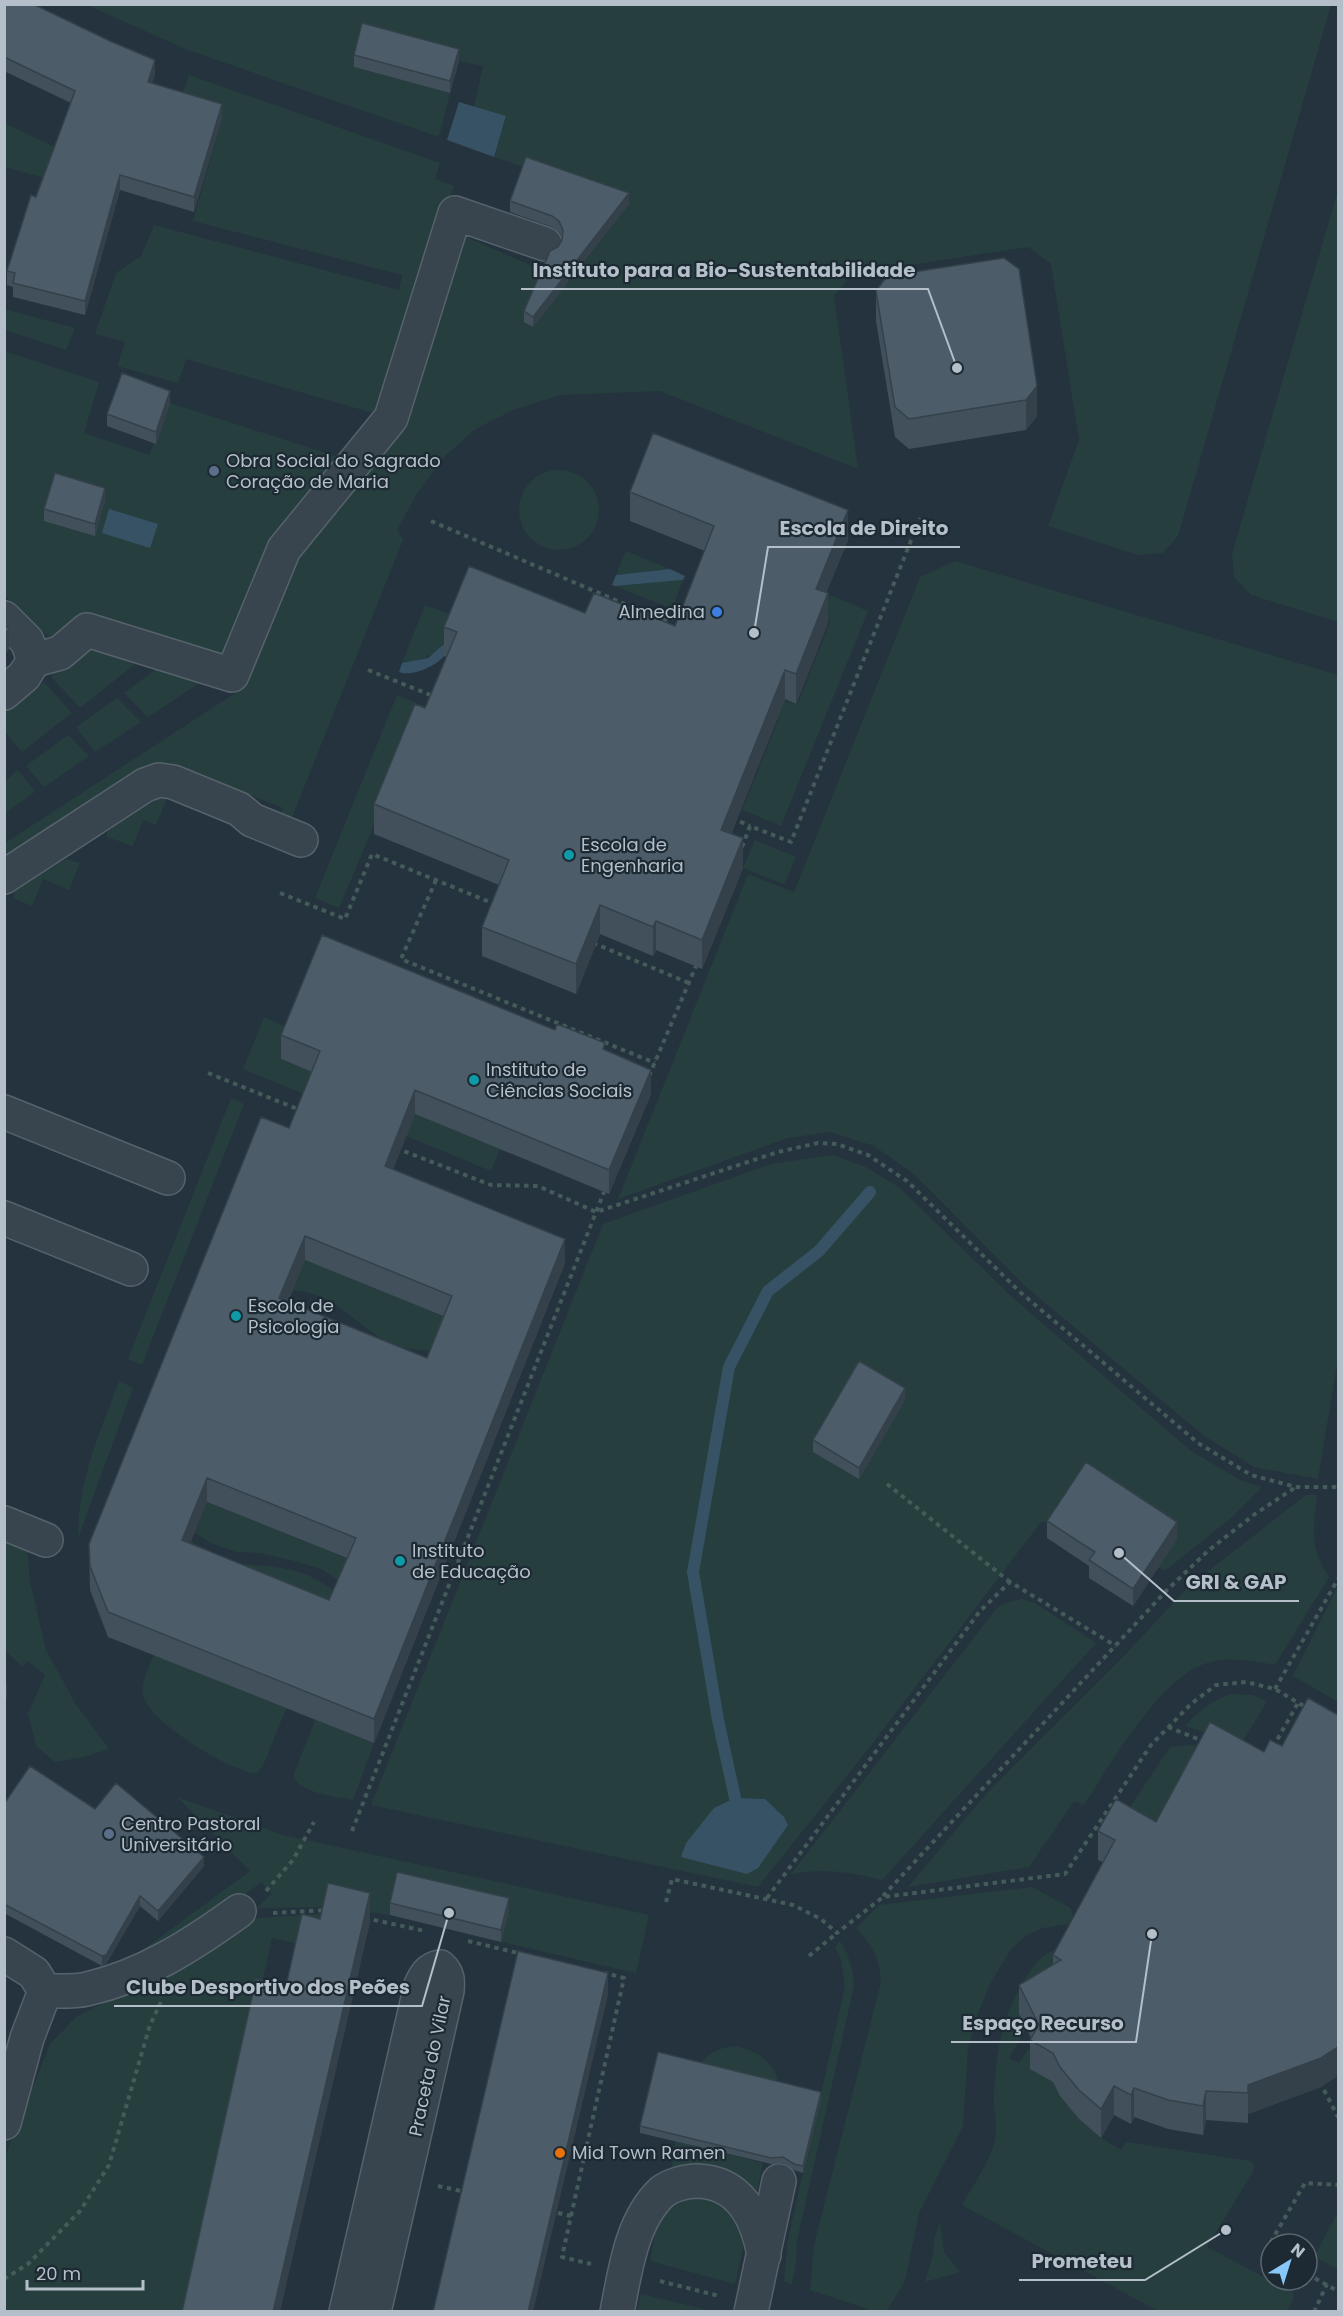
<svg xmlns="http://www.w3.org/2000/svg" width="1343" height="2316" font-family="Poppins,sans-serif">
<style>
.green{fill:#263f3e}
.water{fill:#375265}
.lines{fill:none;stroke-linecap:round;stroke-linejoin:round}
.stream{stroke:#375265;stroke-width:12}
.minor-casing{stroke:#56626c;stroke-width:36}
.path{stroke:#445b5a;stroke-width:4;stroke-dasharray:4.5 4.5;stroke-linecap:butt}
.minor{stroke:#38454e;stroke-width:33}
.wall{fill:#41505a;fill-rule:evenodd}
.shaded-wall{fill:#35414a}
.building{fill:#4c5d69;stroke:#35414a;stroke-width:1.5;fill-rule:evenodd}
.service-dot{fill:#5c6f8a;stroke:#1d2a33;stroke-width:2}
.shop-dot{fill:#3f7fe0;stroke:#1d2a33;stroke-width:2}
.culture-dot{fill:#0f9aa8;stroke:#1d2a33;stroke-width:2}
.food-dot{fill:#e8710a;stroke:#1d2a33;stroke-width:2}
.labels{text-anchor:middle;stroke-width:4.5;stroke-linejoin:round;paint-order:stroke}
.poi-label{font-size:18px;fill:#b4bfc9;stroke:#1d2a33;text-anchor:start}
.street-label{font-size:18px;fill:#b4bfc9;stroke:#1d2a33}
.leader{fill:none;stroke:#b4bfc9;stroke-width:2}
.callout-dot{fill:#b4bfc9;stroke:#1d2a33;stroke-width:2}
.callout-label{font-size:20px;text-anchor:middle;font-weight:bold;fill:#b4bfc9;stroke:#1d2a33;stroke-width:4.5;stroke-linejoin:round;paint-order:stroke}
</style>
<rect width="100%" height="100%" fill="#24333e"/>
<path class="green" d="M87 5H1331L1178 536 1163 553 1138 555 1048 526 1079 440 1051 264 1028 247 852 274 834 296 858 469 660 391 560 395 513 410 474 430 443 458 418 492 397 530 403 540 291 820 279 818 283 808 169 763H157L136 771 5 856V843L240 690 290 557 396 427 457 233 569 282 629 204 494 157 506 117 474 107 483 66 459 61 354 67 450 93 439 137 188 50Z
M189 75 440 163 435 179 454 186 380 415 186 359 178 383 117 366 125 342 95 334 116 273 141 256 154 225 399 290 402 275 193 221 222 118 158 201 146 200Z
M4 123 59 149 48 179 5 167Z
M1338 190V622L1251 595 1234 577 1232 554Z
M4 309 75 328 66 350 5 330Z
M4 351 99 382 84 433 149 455 170 403 345 459 229 665 55 643 5 596Z
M519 510a40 40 0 1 1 80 0a40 40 0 1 1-80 0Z
M626 551 670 569 616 575Z
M955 561 1338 675V1358L1318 1479 1254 1467 1203 1435 1026 1287 914 1174 874 1146 830 1132 788 1138 618 1199 748 874 794 892 920 577Z
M683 580 672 609 615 586Z
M827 594 868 611 781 826 742 810 778 720 768 715 775 697 797 705 830 622 808 613Z
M425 605 459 618C448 645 433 661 402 663Z
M81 645 144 657 80 708 51 677Z
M163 664 207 678 148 717 124 693Z
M44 682 72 713 22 752 5 732 4 706 17 696Z
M397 695 734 832 724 856 414 730 339 908 315 898Z
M117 698 141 722 95 752 76 727Z
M68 735 89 756 44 787 26 766Z
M18 770 35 792 5 813V781Z
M160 797 167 798 156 825 143 820 133 846 107 837 106 834 109 830Z
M755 840 796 857 785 883H780L743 868Z
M66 859 80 863 69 890 43 879 32 906 13 898 15 891Z
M264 1017 293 1030 282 1060 500 1149 491 1171 243 1069Z
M231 1098 244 1104 142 1365 128 1359Z
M833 1155 866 1167 900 1188 1013 1298 1191 1451 1242 1481 1262 1487 1231 1518 1165 1571 1158 1567 1176 1539 1058 1522H1041L869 1748 758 1887 371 1805 603 1224 771 1164Z
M305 1260 452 1320 439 1351C425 1351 411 1350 398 1346 356 1331 342 1294 293 1290Z
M119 1381 133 1388 78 1538C78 1479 99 1435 119 1381Z
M1306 1495H1317C1313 1530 1309 1545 1329 1577L1275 1665C1253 1661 1229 1656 1207 1663 1160 1677 1110 1765 1084 1805L1074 1801 1029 1867 908 1887 987 1793 1125 1655 1189 1586Z
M207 1502 354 1561 345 1585 321 1569 291 1560 259 1553 236 1552 211 1543 195 1533Z
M4 1534 27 1543 30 1582 46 1650 75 1703 109 1749 84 1757 55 1762 36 1746 28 1713 45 1675 28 1661 23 1667 5 1651Z
M191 1541C226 1572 250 1560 291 1570 310 1574 325 1584 340 1595L329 1624 182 1564Z
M1338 1586V1702L1293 1676Z
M1022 1599 1035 1603 1096 1643 882 1880C848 1872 826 1868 791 1874L996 1609 1005 1603Z
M305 1624 322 1631 290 1710 286 1709 263 1766 256 1773C232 1773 151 1722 144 1698 139 1684 149 1668 154 1654L273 1703Z
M329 1634 347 1641 315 1719 374 1743 353 1800C335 1796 301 1794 293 1776L315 1720 297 1713Z
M1231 1694 1253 1695 1267 1701 1238 1750 1214 1735 1185 1726C1199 1711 1211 1701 1231 1694Z
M1194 1745 1210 1751 1156 1851 1116 1828 1170 1747Z
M177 1797 283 1835 649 1915 636 1973 501 1942 508 1910 397 1884 390 1915 334 1907 257 1908 272 1893 261 1882 203 1927 125 1963 250 1871Z
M1032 1887 1071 1908 1074 1923 1043 1928 1027 1935 1011 1949 990 1984 978 2013 968 2048 963 2126 919 2213 905 2281 887 2311H874L810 2290 814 2245 881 1982C879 1956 873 1947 856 1928L879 1905Z
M328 1913 320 1949 272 1938 189 2311H5L4 2160 50 2044 76 2017 133 1988 249 1919Z
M840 1941C850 1957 853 1968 854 1986L797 2241 796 2263 792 2285 784 2281 788 2239 845 1987 841 1960 835 1947Z
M1064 1948 1075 1953 1019 2014 1026 2029 1009 2058 1019 2063 1033 2043 1031 2069 1053 2082 1060 2096 1079 2119 1101 2138 1121 2150 1126 2142 1250 2161 1254 2164V2170L1207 2247 1294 2293V2297L1287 2311H1158L962 2205C973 2185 990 2162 995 2140 998 2124 993 2110 994 2094 996 2053 1002 2016 1024 1981 1035 1963 1043 1951 1064 1948Z
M736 2046C758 2051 777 2063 779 2087L697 2067C708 2054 718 2047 736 2046Z
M676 2141 763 2163 757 2192C729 2166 708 2158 671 2171Z
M693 2196 723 2202 742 2230 743 2248 735 2284 650 2261C656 2229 657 2205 693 2196Z
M1338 2212V2269L1314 2257Z
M940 2223 944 2252 960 2272 925 2282 933 2254 935 2235Z
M641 2294 712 2311H637Z"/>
<path class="water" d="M459 102 506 116 494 157 447 140Z
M109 509 158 524 150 548 102 533Z
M670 569 685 576 683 580 615 586 612 585 616 575Z
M451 638C449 644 447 652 444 656 435 667 411 677 399 672L402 663 428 658Z
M735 1798 765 1799 784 1817 788 1825 758 1868 747 1874 681 1857 686 1843 714 1808Z"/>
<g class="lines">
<path class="stream" d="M735 1798 718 1720 693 1572 729 1367 768 1291 819 1251 870 1192"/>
<defs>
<path id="minor" d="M4 618 27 641 34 660 24 676 4 693
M34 660 60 653 87 630 232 675 284 549 391 418 455 213 545 244
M4 877 145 785 159 780 173 782 239 809 252 820 301 840
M4 1112 168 1178
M4 1218 131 1269
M4 1523 46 1540
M4 1954 34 1973 45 1991 27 2038 4 2123
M45 1991C58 1991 74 1992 87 1989 144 1976 192 1945 239 1911
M346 2312 421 1985C425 1976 429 1969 440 1967 448 1974 448 1980 447 1991L374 2312
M617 2312C625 2272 631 2221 662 2192 671 2185 686 2181 697 2181 740 2182 757 2217 764 2255
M751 2312 779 2181"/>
</defs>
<use href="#minor" class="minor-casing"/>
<path class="path" d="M431 521 662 620 682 617
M368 670 433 696
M732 818 750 826
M742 847 750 826 791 842 920 518
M436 880 401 959 655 1063
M280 893 345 919 372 854 497 905
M593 943 689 983
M208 1073 300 1110
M649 1076 696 966
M396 1148 491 1185 538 1186 596 1212 778 1152 818 1143 837 1144 868 1155 907 1181 1020 1292 1198 1443 1251 1475 1296 1487H1338
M887 1484 1010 1582
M1275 1689 1338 1579
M1168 1727 1203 1741
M1273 1747 1298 1703
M352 1831 604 1192
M266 1891 293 1860 314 1822
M883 1896 1167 1590 1209 1550 1255 1514 1296 1487
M767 1898 980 1611 1010 1582 1116 1646
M666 1902 672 1879 793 1905 821 1919 837 1933 883 1897 1065 1874 1151 1745 1191 1704 1216 1685 1246 1682 1275 1689 1307 1708
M273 1913 326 1910
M365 1918 425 1931
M468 1941 522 1954
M809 1956 837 1933
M1324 2090 1338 2117
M438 2186 466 2192
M558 2213 571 2216 562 2257 591 2264
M571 2216 624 1978 605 1973
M1271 2255 1265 2252 1305 2183 1338 2185
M1307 2274 1338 2291
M4 2279 28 2264 80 2211 109 2165 150 2025 161 2002
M660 2281 719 2296
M1314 2312 1327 2284"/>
<use href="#minor" class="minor"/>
</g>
<path class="wall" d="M4 4 155 74 152 83 222 118 194 212 120 190 85 315 13 297V287L7 285V271L71 103 4 71Z
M354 55 459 61 450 93 354 67Z
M510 201 629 204 533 327 524 322V311L563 239 559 232 552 227 510 212Z
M1004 258 1037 416 1026 430 909 449 895 437 876 321V291Z
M170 403 156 444 107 426V414Z
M630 492 848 540 826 593 828 623 796 704 785 699 731 834 743 868 702 969 656 950 653 956 600 934 576 994 482 956V927L499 885 374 834V804L425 708 446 657 444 656V627L585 613 675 626 705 551 630 521Z
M105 500 95 536 44 521V509Z
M281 1035 605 1050 651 1094 609 1194 415 1114 393 1169 565 1263 374 1743 108 1637 90 1590 89 1544 289 1128 312 1072 281 1059ZM305 1260 443 1316 427 1358 288 1302ZM207 1502 347 1558 329 1600 190 1543Z
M905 1400 859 1479 813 1452V1440Z
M1047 1521 1177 1539 1133 1606 1089 1578V1566L1047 1538Z
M1264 1752 1321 2087 1248 2114V2123L1206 2120 1203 2135 1168 2129 1134 2117 1131 2124 1114 2115 1101 2138 1079 2119 1060 2096 1053 2082 1030 2069V2040L1031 2038 1019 2014V1985L1053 1965V1955L1103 1862 1098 1860V1831L1156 1822Z
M4 1804 95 1809 204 1866 158 1921 140 1906 106 1964 102 1966 4 1913Z
M390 1903 509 1910 501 1942 390 1915Z
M821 2098 803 2173 794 2170 783 2163 771 2164 640 2133V2126Z"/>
<path class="shaded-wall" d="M459 49V61L450 93V81Z
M155 60V74L148 96V82Z
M222 104V118L194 212V197Z
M120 175V190L85 315V301Z
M629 193V204L533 327V317Z
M1037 386V416L1026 430V400Z
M170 391V403L156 444V432Z
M105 488V500L95 536V524Z
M848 510V540L816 618V589Z
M828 593V623L796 704V674Z
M9 629V650L4 654V634Z
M785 670V699L721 859V830Z
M743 838V868L702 969V940Z
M600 905V934L576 994V964Z
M656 921V950L653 956V927Z
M651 1070V1094L609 1194V1170Z
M415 1090V1114L385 1190V1166Z
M305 1236V1260L279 1323V1298Z
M565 1239V1263L374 1743V1719Z
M905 1388V1400L859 1479V1468Z
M207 1478V1502L182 1564V1540Z
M1177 1522V1539L1133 1606V1589Z
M7 1684V1698L4 1701V1687Z
M204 1857V1866L158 1921V1911Z
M370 1893V1923L280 2312H273Z
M140 1896V1906L106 1964 102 1966V1956Z
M509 1898V1910L501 1942V1930Z
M608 1973V1995L533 2312H528Z
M1338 2047V2076L1321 2087 1248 2114V2085Z
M1114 2086V2115L1101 2138V2109Z
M1134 2088V2117L1131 2124V2095Z
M1206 2091V2120L1203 2135V2106Z
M821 2092V2098L803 2173V2166Z"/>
<path class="building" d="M4 4H33L110 41 155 60 148 82 222 104 194 197 120 175 85 301 13 283 15 273 7 271 31 195 36 197 75 91 4 57Z
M362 23 459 49 450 81 354 55Z
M526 157 629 193 533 317 524 311 550 251 558 247 562 240 563 230 559 221 552 216 510 201Z
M1004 258 1019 269 1037 386 1026 400 909 419 895 407 876 291 887 276Z
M122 373 170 391 156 432 107 414Z
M653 433 848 510 816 589 828 593 796 674 785 670 721 830 743 838 702 940 656 921 653 927 600 905 576 964 482 927 509 860 374 804 415 704 425 708 457 632 444 627 469 566 585 613 594 593 675 626 714 526 630 492Z
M55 473 105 488 95 524 44 509Z
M4 625 9 629 4 634Z
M322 935 555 1030 557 1024 605 1043 603 1049 651 1070 609 1170 415 1090 385 1166 565 1239 374 1719 108 1612 90 1566 89 1544 261 1117 289 1128 320 1051 281 1035ZM305 1236 452 1296 427 1358 279 1298ZM207 1478 356 1538 329 1600 182 1540Z
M859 1361 905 1388 859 1468 813 1440Z
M1086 1462 1177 1522 1133 1589 1089 1560 1095 1552 1047 1521Z
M1308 1698 1338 1715V2047L1321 2058 1248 2085V2093L1206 2091 1203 2106 1168 2100 1134 2088 1131 2095 1114 2086 1101 2109 1079 2090 1060 2067 1053 2053 1030 2040 1039 2025 1019 1985 1061 1960 1053 1955 1115 1840 1098 1831 1116 1799 1156 1822 1210 1722 1264 1752 1270 1740 1282 1746Z
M30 1766 95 1809 116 1783 204 1857 158 1911 140 1896 106 1955 102 1956 4 1904V1804Z
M397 1872 509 1898 501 1930 390 1903Z
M328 1883 370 1893 273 2312H182L256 1979 286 1986 302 1914 320 1919Z
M518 1951 608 1973 528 2312H433Z
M658 2052 821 2092 803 2166 794 2164 783 2157 771 2158 640 2126Z"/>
<g class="service-dot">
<circle cx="214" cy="471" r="6"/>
<circle cx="109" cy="1834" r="6"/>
</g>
<circle class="shop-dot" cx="717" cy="612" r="6"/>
<g class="culture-dot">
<circle cx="569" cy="855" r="6"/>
<circle cx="474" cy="1080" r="6"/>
<circle cx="236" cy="1316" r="6"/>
<circle cx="400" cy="1561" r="6"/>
</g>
<circle class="food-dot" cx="560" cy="2153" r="6"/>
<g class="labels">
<g class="poi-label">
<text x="226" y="467">Obra Social do Sagrado<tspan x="226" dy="21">Coração de Maria</tspan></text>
<text x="705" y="618" text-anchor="end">Almedina</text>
<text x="581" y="851">Escola de<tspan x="581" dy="21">Engenharia</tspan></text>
<text x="486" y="1076">Instituto de<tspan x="486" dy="21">Ciências Sociais</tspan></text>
<text x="248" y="1312">Escola de<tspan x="248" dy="21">Psicologia</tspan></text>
<text x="412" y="1557">Instituto<tspan x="412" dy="21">de Educação</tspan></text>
<text x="121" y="1830">Centro Pastoral<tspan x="121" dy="21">Universitário</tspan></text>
<text x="572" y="2159">Mid Town Ramen</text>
</g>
<g class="street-label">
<text transform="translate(430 2066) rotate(-78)" y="6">Praceta do Vilar</text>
</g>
</g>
<path class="leader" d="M957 368L928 289H521M754 633L768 547H960M1119 1553L1174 1601H1299M449 1913L422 2006H114M1152 1934L1136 2042H951M1226 2230L1145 2280H1019"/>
<g class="callout-dot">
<circle cx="957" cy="368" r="6"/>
<circle cx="754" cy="633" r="6"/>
<circle cx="1119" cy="1553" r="6"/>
<circle cx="449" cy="1913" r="6"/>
<circle cx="1152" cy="1934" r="6"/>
<circle cx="1226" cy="2230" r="6"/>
</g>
<g class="callout-label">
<text x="724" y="277">Instituto para a Bio-Sustentabilidade</text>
<text x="864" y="535">Escola de Direito</text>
<text x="1236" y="1589">GRI &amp; GAP</text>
<text x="268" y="1994">Clube Desportivo dos Peões</text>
<text x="1043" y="2030">Espaço Recurso</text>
<text x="1082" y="2268">Prometeu</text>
</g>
<rect width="1343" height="2316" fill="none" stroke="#b4bfc9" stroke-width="12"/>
<g transform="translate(1289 2262) rotate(38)"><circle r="28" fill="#1d2a33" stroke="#59666f" stroke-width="1.5"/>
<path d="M0-4.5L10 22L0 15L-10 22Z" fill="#88c7f9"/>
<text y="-9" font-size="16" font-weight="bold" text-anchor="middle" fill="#b4bfc9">N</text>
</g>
<path d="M27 2280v9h116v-9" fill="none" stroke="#b4bfc9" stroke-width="3"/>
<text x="36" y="2280" font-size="18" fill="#b4bfc9" stroke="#1d2a33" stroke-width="4.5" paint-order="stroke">20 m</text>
</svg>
